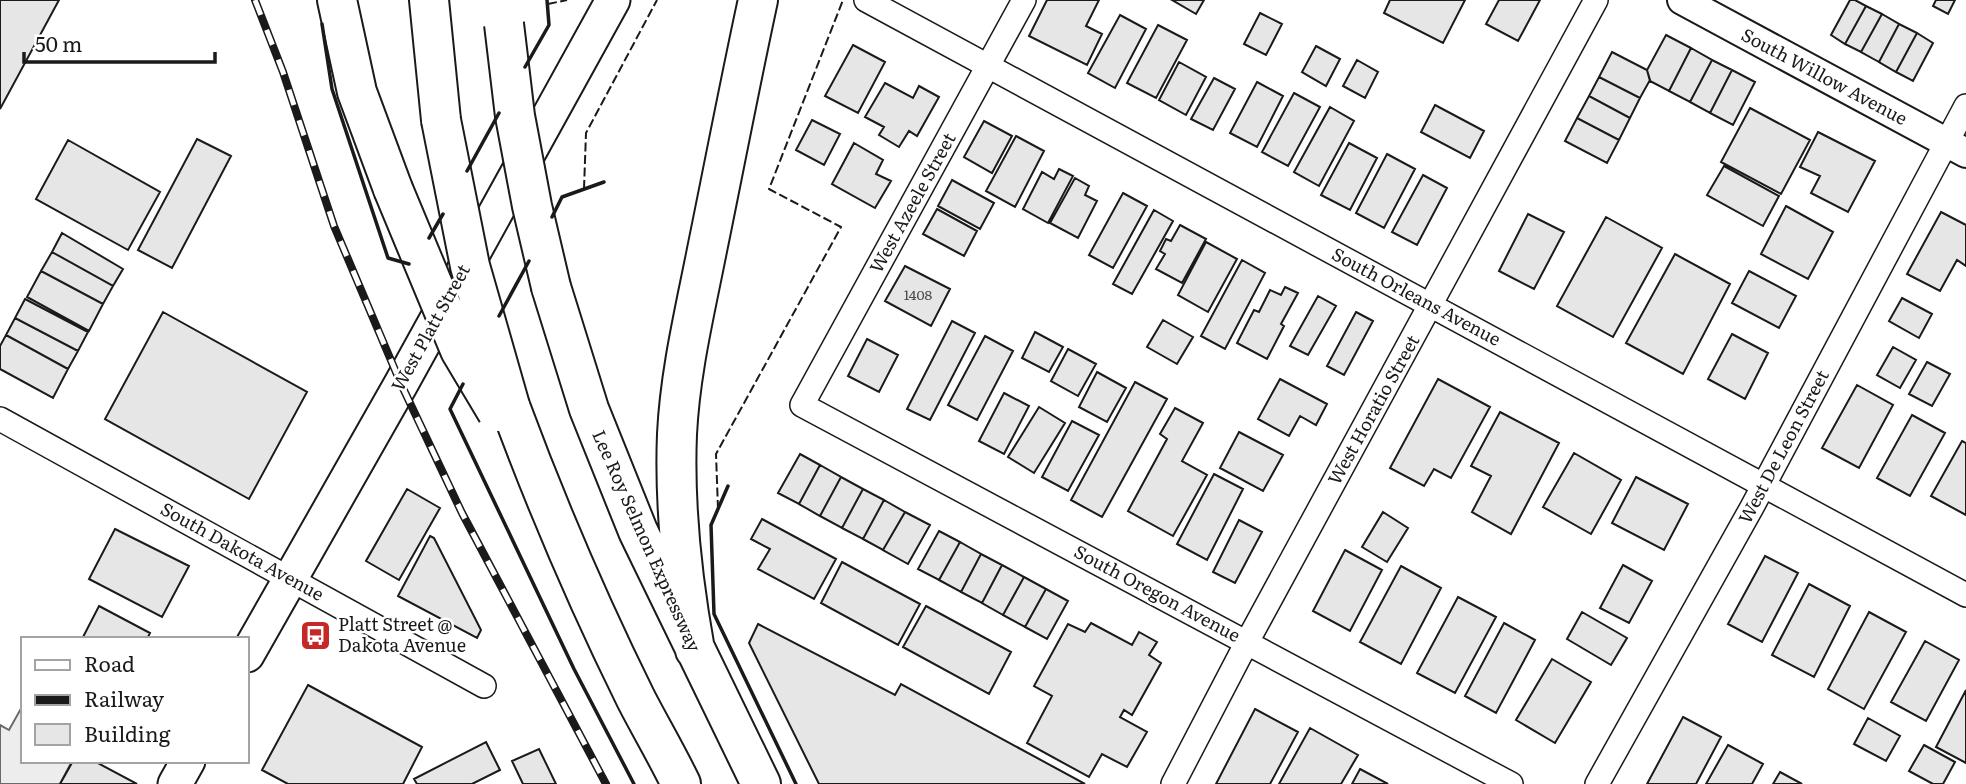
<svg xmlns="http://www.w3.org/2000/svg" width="1966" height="784" font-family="Literata,serif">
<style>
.parking{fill:#ededed;stroke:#6a6a6a;stroke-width:2}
.building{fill:#e6e6e6;stroke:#1a1a1a;stroke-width:2}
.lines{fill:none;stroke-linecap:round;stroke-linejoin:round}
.minor-casing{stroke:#1a1a1a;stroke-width:26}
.tertiary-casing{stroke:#1a1a1a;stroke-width:32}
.secondary-casing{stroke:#1a1a1a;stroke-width:37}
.motorway-casing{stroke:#1a1a1a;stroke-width:42}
.minor{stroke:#fff;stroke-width:23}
.tertiary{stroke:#fff;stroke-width:28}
.secondary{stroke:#fff;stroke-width:33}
.motorway{stroke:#fff;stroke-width:38}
.rail-casing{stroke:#1a1a1a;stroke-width:8}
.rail{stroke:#fff;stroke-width:5;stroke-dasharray:16;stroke-linecap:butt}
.motorway-bridge-casing{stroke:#1a1a1a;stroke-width:42;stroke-linecap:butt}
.motorway-bridge{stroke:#fff;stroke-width:38}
.fence{stroke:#1a1a1a;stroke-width:2;stroke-dasharray:9 3.5;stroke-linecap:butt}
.wall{stroke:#1a1a1a;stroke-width:3.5}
.labels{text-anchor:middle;stroke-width:5;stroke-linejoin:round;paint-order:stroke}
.number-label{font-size:14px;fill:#4d4d4d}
.street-label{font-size:18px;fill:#1a1a1a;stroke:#fff}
.poi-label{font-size:18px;fill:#1a1a1a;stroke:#fff;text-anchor:start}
</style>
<rect width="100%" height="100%" fill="#fff"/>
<path class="parking" d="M23 705V761H72L60 784H0V725L9 730Z"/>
<path class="building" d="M0 0H59L0 109Z
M1047 0H1099L1086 26 1102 34 1087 65 1029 36Z
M1172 0H1204L1196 14Z
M1390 0H1465L1443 43 1384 13Z
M1499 0H1540L1518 41 1486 24Z
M1850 0H1855L1866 6 1845 44 1831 35Z
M1936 0H1955L1948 14 1933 6Z
M1866 6 1882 14 1861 52 1845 44Z
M1260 13 1282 24 1266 55 1244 44Z
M1882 14 1899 24 1879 62 1861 52Z
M1120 15 1146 29 1115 88 1088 73Z
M1899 24 1917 33 1896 72 1879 62Z
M1158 25 1187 40 1156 98 1127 83Z
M1917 33 1933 43 1913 81 1896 72Z
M1666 35 1691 48 1669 91 1650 81 1647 70Z
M853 45 885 62 858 113 825 96Z
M1316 46 1340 59 1326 86 1302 72Z
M1691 48 1712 60 1690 102 1669 91Z
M1612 52 1647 70 1650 80 1640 98 1599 77Z
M1357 60 1378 72 1365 98 1343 86Z
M1712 60 1732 70 1710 113 1690 102Z
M1179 62 1206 77 1186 115 1159 100Z
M1732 70 1755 82 1733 125 1710 113Z
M1599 77 1640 98 1630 118 1589 96Z
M1214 78 1235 89 1213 130 1191 119Z
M1257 82 1283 96 1257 147 1230 133Z
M885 83 913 98 919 86 939 97 917 136 909 131 899 147 879 135 884 127 865 117Z
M1294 93 1320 107 1288 166 1262 152Z
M1589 96 1630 118 1619 140 1577 118Z
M1435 105 1484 131 1470 158 1421 132Z
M1330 107 1354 121 1319 186 1294 172Z
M1750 108 1810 140 1781 194 1721 162Z
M1577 118 1619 140 1607 163 1565 141Z
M812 120 840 134 824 165 796 150Z
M984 121 1012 136 992 173 964 157Z
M1818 132 1875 161 1848 212 1811 193 1820 176 1800 167Z
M1016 136 1044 151 1015 207 986 191Z
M197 139 231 156 172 268 138 250Z
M68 140 160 192 128 250 36 199Z
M854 143 883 160 876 174 891 181 875 208 832 184Z
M1349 143 1377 158 1350 210 1321 195Z
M1387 154 1415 169 1384 228 1356 213Z
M1724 166 1779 196 1763 226 1707 195Z
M1059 169 1073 176 1048 223 1023 209 1042 172 1054 179Z
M1423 175 1447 188 1417 245 1392 232Z
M1075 178 1089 186 1085 195 1097 201 1078 238 1050 223Z
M952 180 994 203 980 229 938 206Z
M1123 193 1147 206 1113 268 1089 255Z
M1786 206 1833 232 1808 279 1761 254Z
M937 209 977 231 964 256 923 234Z
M1154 210 1173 221 1132 294 1113 284Z
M1941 212 1966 225V266L1957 260 1940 291 1907 274Z
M1528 214 1564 232 1534 289 1499 271Z
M1606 217 1662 248 1613 337 1557 306Z
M1180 225 1206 239 1182 283 1156 269 1165 254 1160 251 1166 239 1171 241Z
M62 233 123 269 113 286 52 252Z
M1206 242 1237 259 1208 312 1178 295Z
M52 252 113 286 103 304 41 271Z
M1675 254 1730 284 1683 374 1626 343Z
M1242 260 1265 273 1225 349 1201 336Z
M905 266 950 289 931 326 885 301Z
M41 271 103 304 89 331 27 297Z
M1749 271 1796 296 1779 328 1732 303Z
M1285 287 1298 293 1281 324 1284 326 1267 359 1237 343 1254 310 1259 312 1270 290 1281 295Z
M1318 296 1336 306 1308 355 1290 346Z
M1902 298 1932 314 1919 338 1889 321Z
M25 299 88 332 78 351 15 318Z
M163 312 307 392 249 499 105 419Z
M1356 312 1373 321 1344 375 1327 366Z
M15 318 78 351 68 369 6 335Z
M1163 320 1193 337 1177 364 1147 347Z
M952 321 975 333 930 420 907 409Z
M1035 332 1063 347 1049 372 1022 358Z
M1732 334 1768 353 1745 399 1708 379Z
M6 335 68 369 53 398 0 369V346Z
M985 336 1013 351 977 420 948 405Z
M867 339 898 355 879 392 848 376Z
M1893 347 1916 360 1900 388 1877 375Z
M1068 349 1096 364 1078 396 1051 381Z
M1927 362 1950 374 1932 406 1909 394Z
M1097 372 1126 388 1107 422 1079 407Z
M1280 379 1327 404 1316 425 1300 416 1289 436 1258 419Z
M1438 379 1490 407 1451 478 1434 469 1424 486 1390 468Z
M1135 382 1167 399 1102 517 1071 500Z
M1857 385 1893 405 1859 468 1822 448Z
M1004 393 1029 406 1004 454 979 441Z
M1039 407 1065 423 1034 473 1008 457Z
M1175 408 1203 423 1182 461 1207 475 1173 536 1128 511 1167 439 1160 434Z
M1500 412 1559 443 1511 534 1472 512 1491 476 1471 466Z
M1912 415 1945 433 1910 496 1877 478Z
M1072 421 1099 435 1068 491 1042 477Z
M1239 432 1283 455 1263 491 1220 468Z
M1962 441 1966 443V515L1931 496Z
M1574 453 1621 480 1591 534 1543 507Z
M800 454 820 465 799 504 778 493Z
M820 465 841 477 820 516 799 504Z
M1214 474 1243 489 1207 560 1177 544Z
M841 477 863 489 842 528 820 516Z
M1636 477 1688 504 1664 550 1612 523Z
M407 489 440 508 399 580 366 561Z
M863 489 884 500 863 539 842 528Z
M884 500 905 512 883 550 863 539Z
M905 512 930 525 908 564 883 550Z
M1383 512 1408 528 1387 562 1362 547Z
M762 519 836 559 814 599 758 569 770 549 751 539Z
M1239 520 1262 532 1235 583 1213 572Z
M115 529 189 566 162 617 89 579Z
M939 531 960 542 939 580 918 569Z
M430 536 434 538 481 630 477 638 398 596Z
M960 542 981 554 961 592 939 580Z
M1345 550 1382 570 1350 631 1313 611Z
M981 554 1002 565 982 603 961 592Z
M1765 556 1798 573 1762 642 1728 624Z
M842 562 920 604 898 645 821 603Z
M1002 565 1024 577 1003 615 982 603Z
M1623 565 1652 581 1629 623 1600 608Z
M1401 566 1441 588 1401 664 1360 642Z
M1024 577 1046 589 1025 627 1003 615Z
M1809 584 1850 606 1814 677 1772 655Z
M1046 589 1068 601 1047 639 1025 627Z
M1458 597 1496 617 1455 693 1417 673Z
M99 606 150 633 147 639H82Z
M926 606 1011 652 989 694 903 647Z
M1582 612 1627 638 1611 665 1567 639Z
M1869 612 1906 632 1864 709 1828 689Z
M1091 623 1132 645 1139 632 1157 642 1149 655 1161 663 1132 715 1124 710 1120 717 1147 732 1127 767 1102 754 1089 777 1027 743 1052 696 1034 686 1068 624 1085 632Z
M1504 623 1535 640 1496 713 1465 696Z
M758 624 895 695 901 684 1085 784H819L749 643Z
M1925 641 1959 660 1926 721 1891 702Z
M1552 659 1591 682 1555 743 1516 720Z
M308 685 422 747 403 784H288L262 770Z
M1966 690V763L1936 747Z
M1255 709 1298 732 1270 784H1216Z
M1683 717 1721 737 1696 784H1647Z
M1868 718 1900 736 1886 761 1854 744Z
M1310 728 1358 755 1341 784H1279Z
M486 742 500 770 472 784H417L414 779Z
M1728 745 1763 764 1752 784H1706Z
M1924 745 1955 762 1943 784H1933L1909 771Z
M539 749 556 784H523L512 761Z
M73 761H94L137 784H60Z
M1360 769 1388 784H1352Z
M1780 772 1802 784H1773Z"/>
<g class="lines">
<defs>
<path id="minor" d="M866 0 1966 595
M1024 0 802 405 1511 784
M0 419 484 686
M1173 784 1247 642 1596 0
M1597 784 1751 509 1966 106"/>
<path id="tertiary" d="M1682 0 1966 153"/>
<path id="secondary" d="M247 655 401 384 613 0
M175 784 188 761"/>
<path id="motorway" d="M337 0 357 92 393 189
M429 0 441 120
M551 287 589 409 638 531 761 784
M510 406C547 506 589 604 636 699 651 728 667 755 681 784
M695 650C682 578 674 507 677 434 680 372 695 311 707 250 724 167 740 83 758 0"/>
</defs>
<use href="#minor" class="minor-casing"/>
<use href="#tertiary" class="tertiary-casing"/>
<use href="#secondary" class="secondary-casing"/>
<use href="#motorway" class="motorway-casing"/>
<use href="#minor" class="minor"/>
<use href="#tertiary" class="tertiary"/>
<use href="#secondary" class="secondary"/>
<use href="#motorway" class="motorway"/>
<defs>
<path id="rail" d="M255 0 283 72 334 226 401 384 462 513 606 784"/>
</defs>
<use href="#rail" class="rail-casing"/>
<use href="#rail" class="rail"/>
<defs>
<path id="motorway-bridge" d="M504 24 515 116 532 206 551 287
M441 120 470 266 510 406
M393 189 460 350 497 412"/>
</defs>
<use href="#motorway-bridge" class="motorway-bridge-casing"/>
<use href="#motorway-bridge" class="motorway-bridge"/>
<path class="fence" d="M548 4 567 0
M584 189 586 133 657 0
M718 509 716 454 841 227 769 189 843 0"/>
<path class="wall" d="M322 24 332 89 388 258 409 264
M525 67 549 25 547 0
M467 171 499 113
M552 217 562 197 604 182
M429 238 443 214
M499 316 529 261
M463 384 450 409 574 669 634 784
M728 486 711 525 714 614 796 784"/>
</g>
<defs>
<symbol id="bus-square" viewBox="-11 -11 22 22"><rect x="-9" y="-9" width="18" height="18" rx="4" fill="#c62828" stroke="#fff"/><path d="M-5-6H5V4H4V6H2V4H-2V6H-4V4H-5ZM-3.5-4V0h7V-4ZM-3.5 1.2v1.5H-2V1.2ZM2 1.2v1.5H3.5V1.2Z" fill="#fff"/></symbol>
</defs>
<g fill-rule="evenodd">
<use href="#bus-square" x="298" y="618" width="35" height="35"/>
</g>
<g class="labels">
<g class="number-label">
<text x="918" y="300">1408</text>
</g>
<g class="street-label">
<text transform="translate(1824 77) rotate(28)" y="6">South Willow Avenue</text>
<text transform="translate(913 203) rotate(-61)" y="6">West Azeele Street</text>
<text transform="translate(1416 297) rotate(28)" y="6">South Orleans Avenue</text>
<text transform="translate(431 328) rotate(-61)" y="6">West Platt Street</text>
<text transform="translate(1374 410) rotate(-61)" y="6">West Horatio Street</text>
<text transform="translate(1784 447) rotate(-62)" y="6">West De Leon Street</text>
<text transform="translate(646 541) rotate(66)" y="6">Lee Roy Selmon Expressway</text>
<text transform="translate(242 552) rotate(29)" y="6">South Dakota Avenue</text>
<text transform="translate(1157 594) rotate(28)" y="6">South Oregon Avenue</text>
</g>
<g class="poi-label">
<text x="338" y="631">Platt Street @<tspan x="338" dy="21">Dakota Avenue</tspan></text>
</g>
</g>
<rect x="21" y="637" width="228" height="126" fill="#ffffff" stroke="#a3a3a3" stroke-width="2"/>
<rect x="35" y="660" width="35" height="10" fill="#ffffff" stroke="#a3a3a3" stroke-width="2"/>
<text x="84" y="672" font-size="21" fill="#1a1a1a">Road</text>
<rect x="35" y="695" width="35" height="10" fill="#1a1a1a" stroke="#a3a3a3" stroke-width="2"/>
<text x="84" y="707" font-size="21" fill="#1a1a1a">Railway</text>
<rect x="35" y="724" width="35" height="21" fill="#e6e6e6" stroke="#a3a3a3" stroke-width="2"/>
<text x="84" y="742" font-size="21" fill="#1a1a1a">Building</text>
<path d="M24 52v10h191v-10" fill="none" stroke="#1a1a1a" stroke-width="3.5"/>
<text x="35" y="52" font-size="21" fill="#1a1a1a" stroke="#ffffff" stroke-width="5" paint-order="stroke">50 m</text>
</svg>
